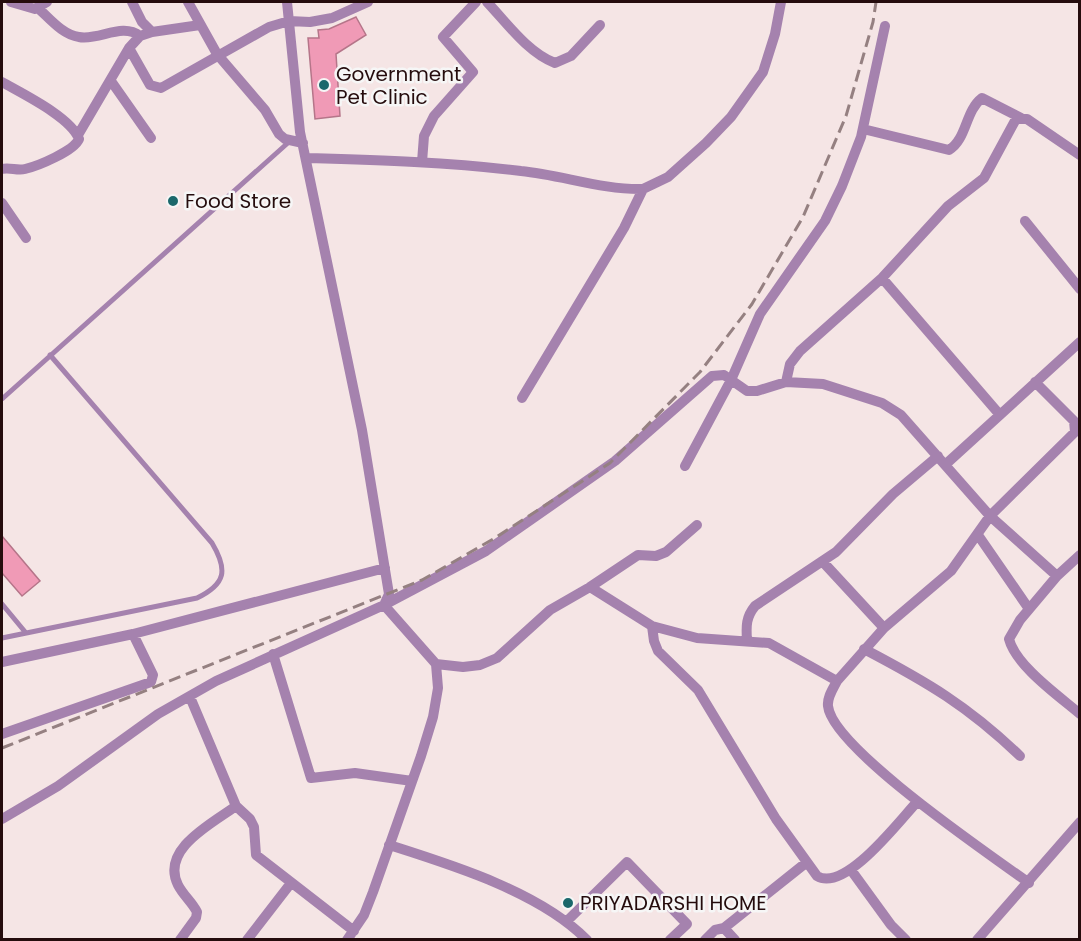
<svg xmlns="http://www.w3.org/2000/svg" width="1081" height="941" font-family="Poppins,sans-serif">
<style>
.building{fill:#f09ab6;stroke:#b57589;stroke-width:1.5}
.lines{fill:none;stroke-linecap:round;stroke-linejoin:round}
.lane{stroke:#a582ae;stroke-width:5}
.street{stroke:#a582ae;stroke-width:10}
.rail{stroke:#958081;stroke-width:3;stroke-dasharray:12 6;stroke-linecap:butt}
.poi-dot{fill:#1b686b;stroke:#f6f6f6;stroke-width:2}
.labels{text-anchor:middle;stroke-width:5;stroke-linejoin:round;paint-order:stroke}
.poi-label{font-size:20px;fill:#250c0d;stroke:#f6f6f6;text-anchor:start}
</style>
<rect width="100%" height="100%" fill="#f5e5e5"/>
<path class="building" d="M356 17 366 35 336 54 340 116 315 119 308 38H319L318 30 329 29Z
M2 536 40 581 22 596 2 573Z"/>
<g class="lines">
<path class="lane" d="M2 399 290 141
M2 604 26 633
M2 638 197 598C226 584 228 570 212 543L50 355"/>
<path class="street" d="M11 2 35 9 47 2
M132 2 142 22 152 32 200 25
M188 2 217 54 265 110 279 134 285 139 303 143
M287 2 300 132 362 430 389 594 384 605 436 664 438 688 433 717 421 756 373 892 364 915 347 940
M487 2C506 22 528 53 555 63L571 56 600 25
M39 9C50 19 63 35 79 37 99 41 122 22 140 36
M129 48 150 85 161 88 269 27 289 21 310 22 332 18 368 2
M111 81 151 138
M2 82C21 93 71 117 79 139 74 151 38 166 25 169 17 171 10 167 2 169
M863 129 949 150C967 139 965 111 982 98L1021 118
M78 135 129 48 140 36 152 32
M307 158C378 160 450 162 521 171 562 175 602 190 643 189
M422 162 424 136 434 116 473 72 443 37 476 2
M2 203 26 238
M1025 221 1080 289
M882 278 1000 415
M786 382 790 364 800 351 882 278 948 206 984 178 1016 119H1027L1080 155
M522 398 624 228 643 189 668 177 706 143 731 117 763 72 775 34 781 2
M946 464 1080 342
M685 466 731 380 760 314 825 221 842 186 861 137 885 26
M978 535 1029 609
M823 562 884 628
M1057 576 1020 620 1009 639C1016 666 1059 696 1080 714
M590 587 638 555 656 556 666 552 697 525
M652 626 654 641 658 651 698 690 776 819 817 876C845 893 899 821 917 802
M747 640C746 626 746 617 755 606L836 552 893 494 938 456
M864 649C927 682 968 706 1020 756
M273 654 311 778 355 773 412 781
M2 662 133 634 385 568
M436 664 463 667 480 665 497 658 550 610 590 587 652 626 697 638 769 643 837 681 884 628 951 571 990 516 1057 576 1080 555
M837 681C833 689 827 697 828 706 832 748 992 856 1029 883
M190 697 236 806 250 819 254 827 256 855 354 931
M2 734 151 682 153 675 133 634
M2 819 58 786 158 714 216 681 384 605 486 551 615 461 712 376 724 375 747 391H757L786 382 823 384 882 403 901 415 990 516 1075 432 1074 421 1035 382
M389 845C452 865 540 892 587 940
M851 870 891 925 906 940
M568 920 627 862 687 924 670 940
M724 928 807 862
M180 940 196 918 197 912C192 902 183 895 178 885 160 849 213 823 236 806
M247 940 291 883
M705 940 715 930 724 928 735 940
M977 940 1080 822"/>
<path class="rail" d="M2 748 422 580 495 538 610 463 700 372 752 304 803 217 846 116 873 22 876 2"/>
</g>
<g class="poi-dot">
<circle cx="324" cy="85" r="6"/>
<circle cx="173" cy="201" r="6"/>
<circle cx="568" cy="903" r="6"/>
</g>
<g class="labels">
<g class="poi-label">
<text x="336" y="81">Government<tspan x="336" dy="23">Pet Clinic</tspan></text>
<text x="185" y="208">Food Store</text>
<text x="580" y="910">PRIYADARSHI HOME</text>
</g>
</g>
<rect width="1081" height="941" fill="none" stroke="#250c0d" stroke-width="6"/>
</svg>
